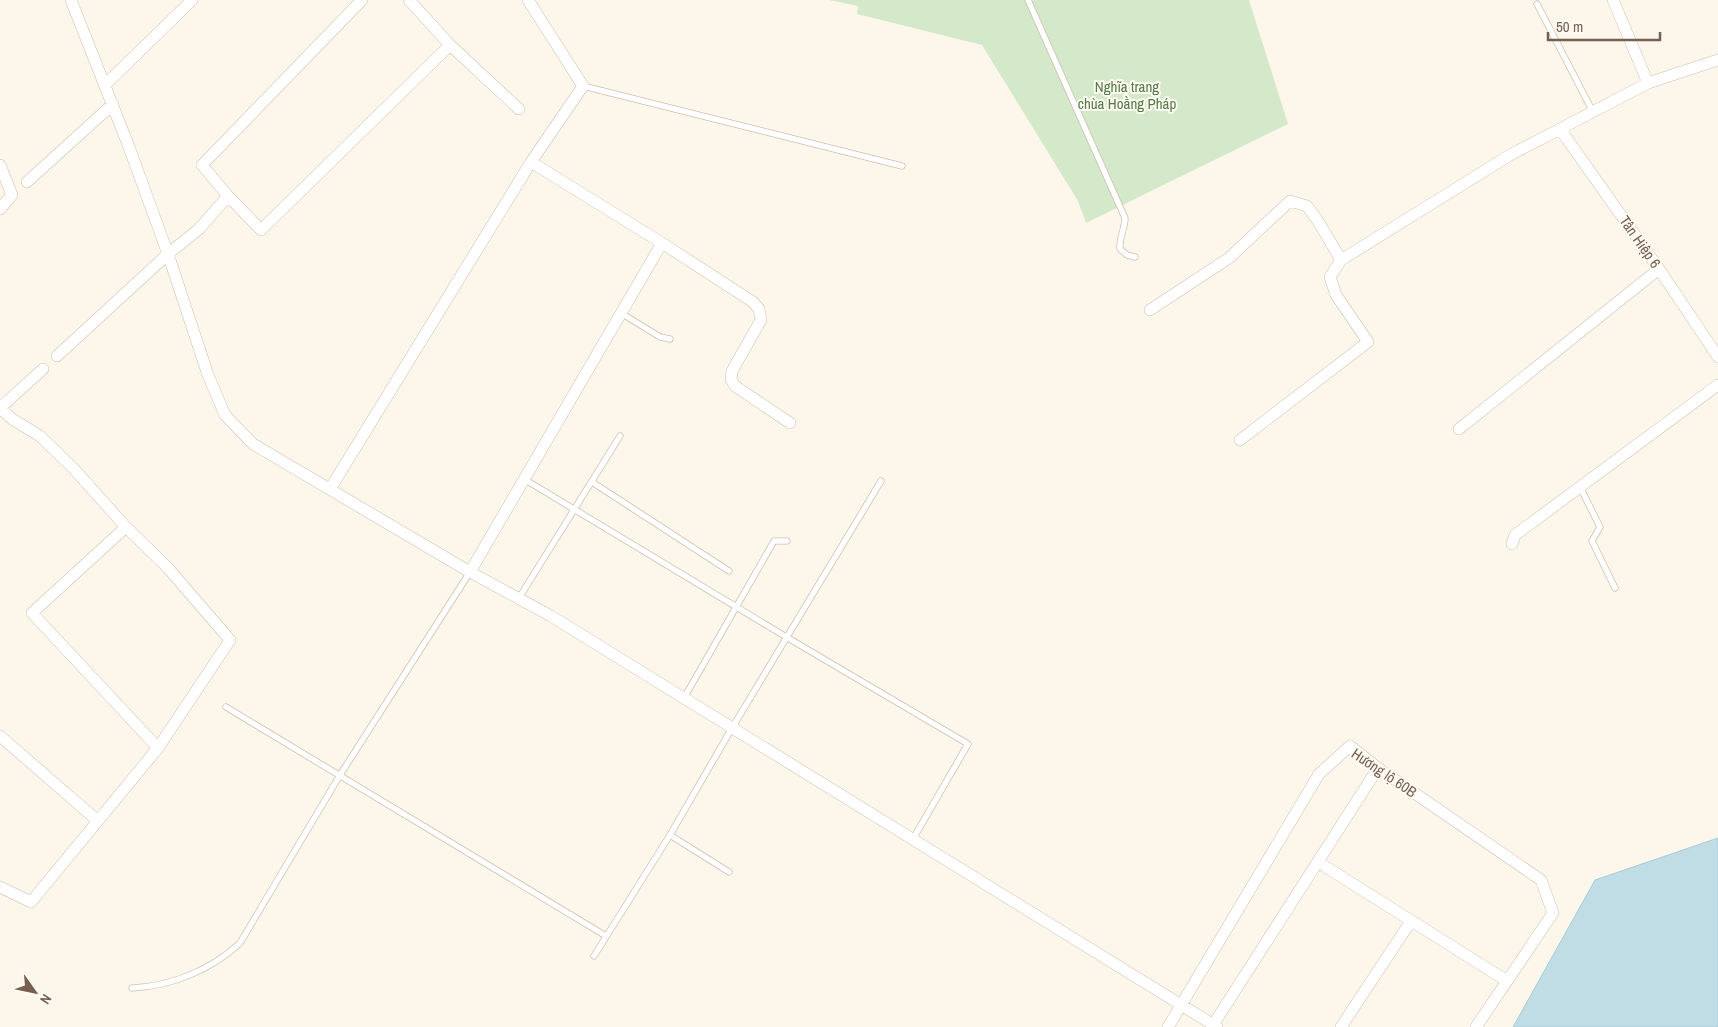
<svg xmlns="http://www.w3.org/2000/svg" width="1718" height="1027" font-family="'Archivo Narrow',sans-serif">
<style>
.green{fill:#d4e9ca}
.water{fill:#c0dde5;stroke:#a7ccd6}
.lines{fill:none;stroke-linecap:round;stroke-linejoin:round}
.service-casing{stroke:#cebfb1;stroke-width:7}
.minor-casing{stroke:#cebfb1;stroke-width:12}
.service{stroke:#fff;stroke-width:5.5}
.minor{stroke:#fff;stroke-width:11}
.labels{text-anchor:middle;stroke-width:4;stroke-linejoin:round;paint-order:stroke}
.park-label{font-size:15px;fill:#547a47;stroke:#fefaf2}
.street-label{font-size:15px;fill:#765f4f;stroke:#fefaf2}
</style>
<rect width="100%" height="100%" fill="#fcf6eb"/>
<path class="green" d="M829 0H1249L1288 124 1086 223 1078 201 982 45 857 14 858 6Z"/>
<path class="water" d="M1718 838V1027H1513L1595 880Z"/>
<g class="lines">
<defs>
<path id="service" d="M1028 0 1125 218C1125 229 1119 237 1120 249L1127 255 1135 257
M1537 4 1593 112
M583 86 902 166
M621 313 660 337 670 339
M524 479 788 638 968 744 913 839
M592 482 729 571
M1580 487 1600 527 1592 541 1615 588
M519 598 620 436
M684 698 774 541H787
M226 707 606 936
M670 835 729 872
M594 956 670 835 732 728 881 481
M132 988C172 986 211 970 240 943L340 775 470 572"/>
<path id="minor" d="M71 0 129 147 168 254 208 375 225 415 253 444 470 572 551 616 1217 1027
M409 0 450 45 519 109
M1613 0 1648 83
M105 85 192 0
M1560 129 1659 269 1718 357
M531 162 662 243 753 302 759 309 761 320 732 371 731 379 735 386 790 423
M0 165 12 195 0 209
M27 182 113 104
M228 196 261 230 450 45
M1150 310 1229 258 1290 201 1307 206 1318 221 1341 260
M57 356 168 254 199 229 228 196 202 165 362 0
M0 408 12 419 40 436 73 468 126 527 168 568 230 640 158 748 31 902 0 887
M0 408 43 369
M1459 429 1659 269
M1240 440 1368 342 1336 295 1330 277 1341 260 1510 155 1648 83 1718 60
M330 489 531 162 583 86 528 0
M126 527 32 613 158 748
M1512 544 1515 535 1718 385
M470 572 662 243
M0 736 98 821
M1318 862 1507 981
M1213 1025 1378 768
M1168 1027 1319 774 1350 746 1378 768 1541 880 1553 913 1476 1027
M1341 1027 1411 921"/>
</defs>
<use href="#service" class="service-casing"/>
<use href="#minor" class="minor-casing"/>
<use href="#service" class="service"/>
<use href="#minor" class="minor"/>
</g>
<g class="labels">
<g class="park-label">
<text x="1127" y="92">Nghĩa trang<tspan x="1127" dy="17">chùa Hoằng Pháp</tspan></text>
</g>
<g class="street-label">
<text transform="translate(1640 242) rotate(55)" y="5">Tân Hiệp 6</text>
<text transform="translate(1384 773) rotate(34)" y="5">Hương lộ 60B</text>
</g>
</g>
<g transform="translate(35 992) rotate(123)" stroke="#fefaf2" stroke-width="4" paint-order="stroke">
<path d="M0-4L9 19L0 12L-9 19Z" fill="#765f4f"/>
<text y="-8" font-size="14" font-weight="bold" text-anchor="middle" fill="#765f4f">N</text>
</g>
<path d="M1548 32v8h112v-8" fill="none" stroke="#765f4f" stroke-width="2.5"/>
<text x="1556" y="32" font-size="15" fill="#765f4f" stroke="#fefaf2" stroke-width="4" paint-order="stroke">50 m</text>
</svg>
